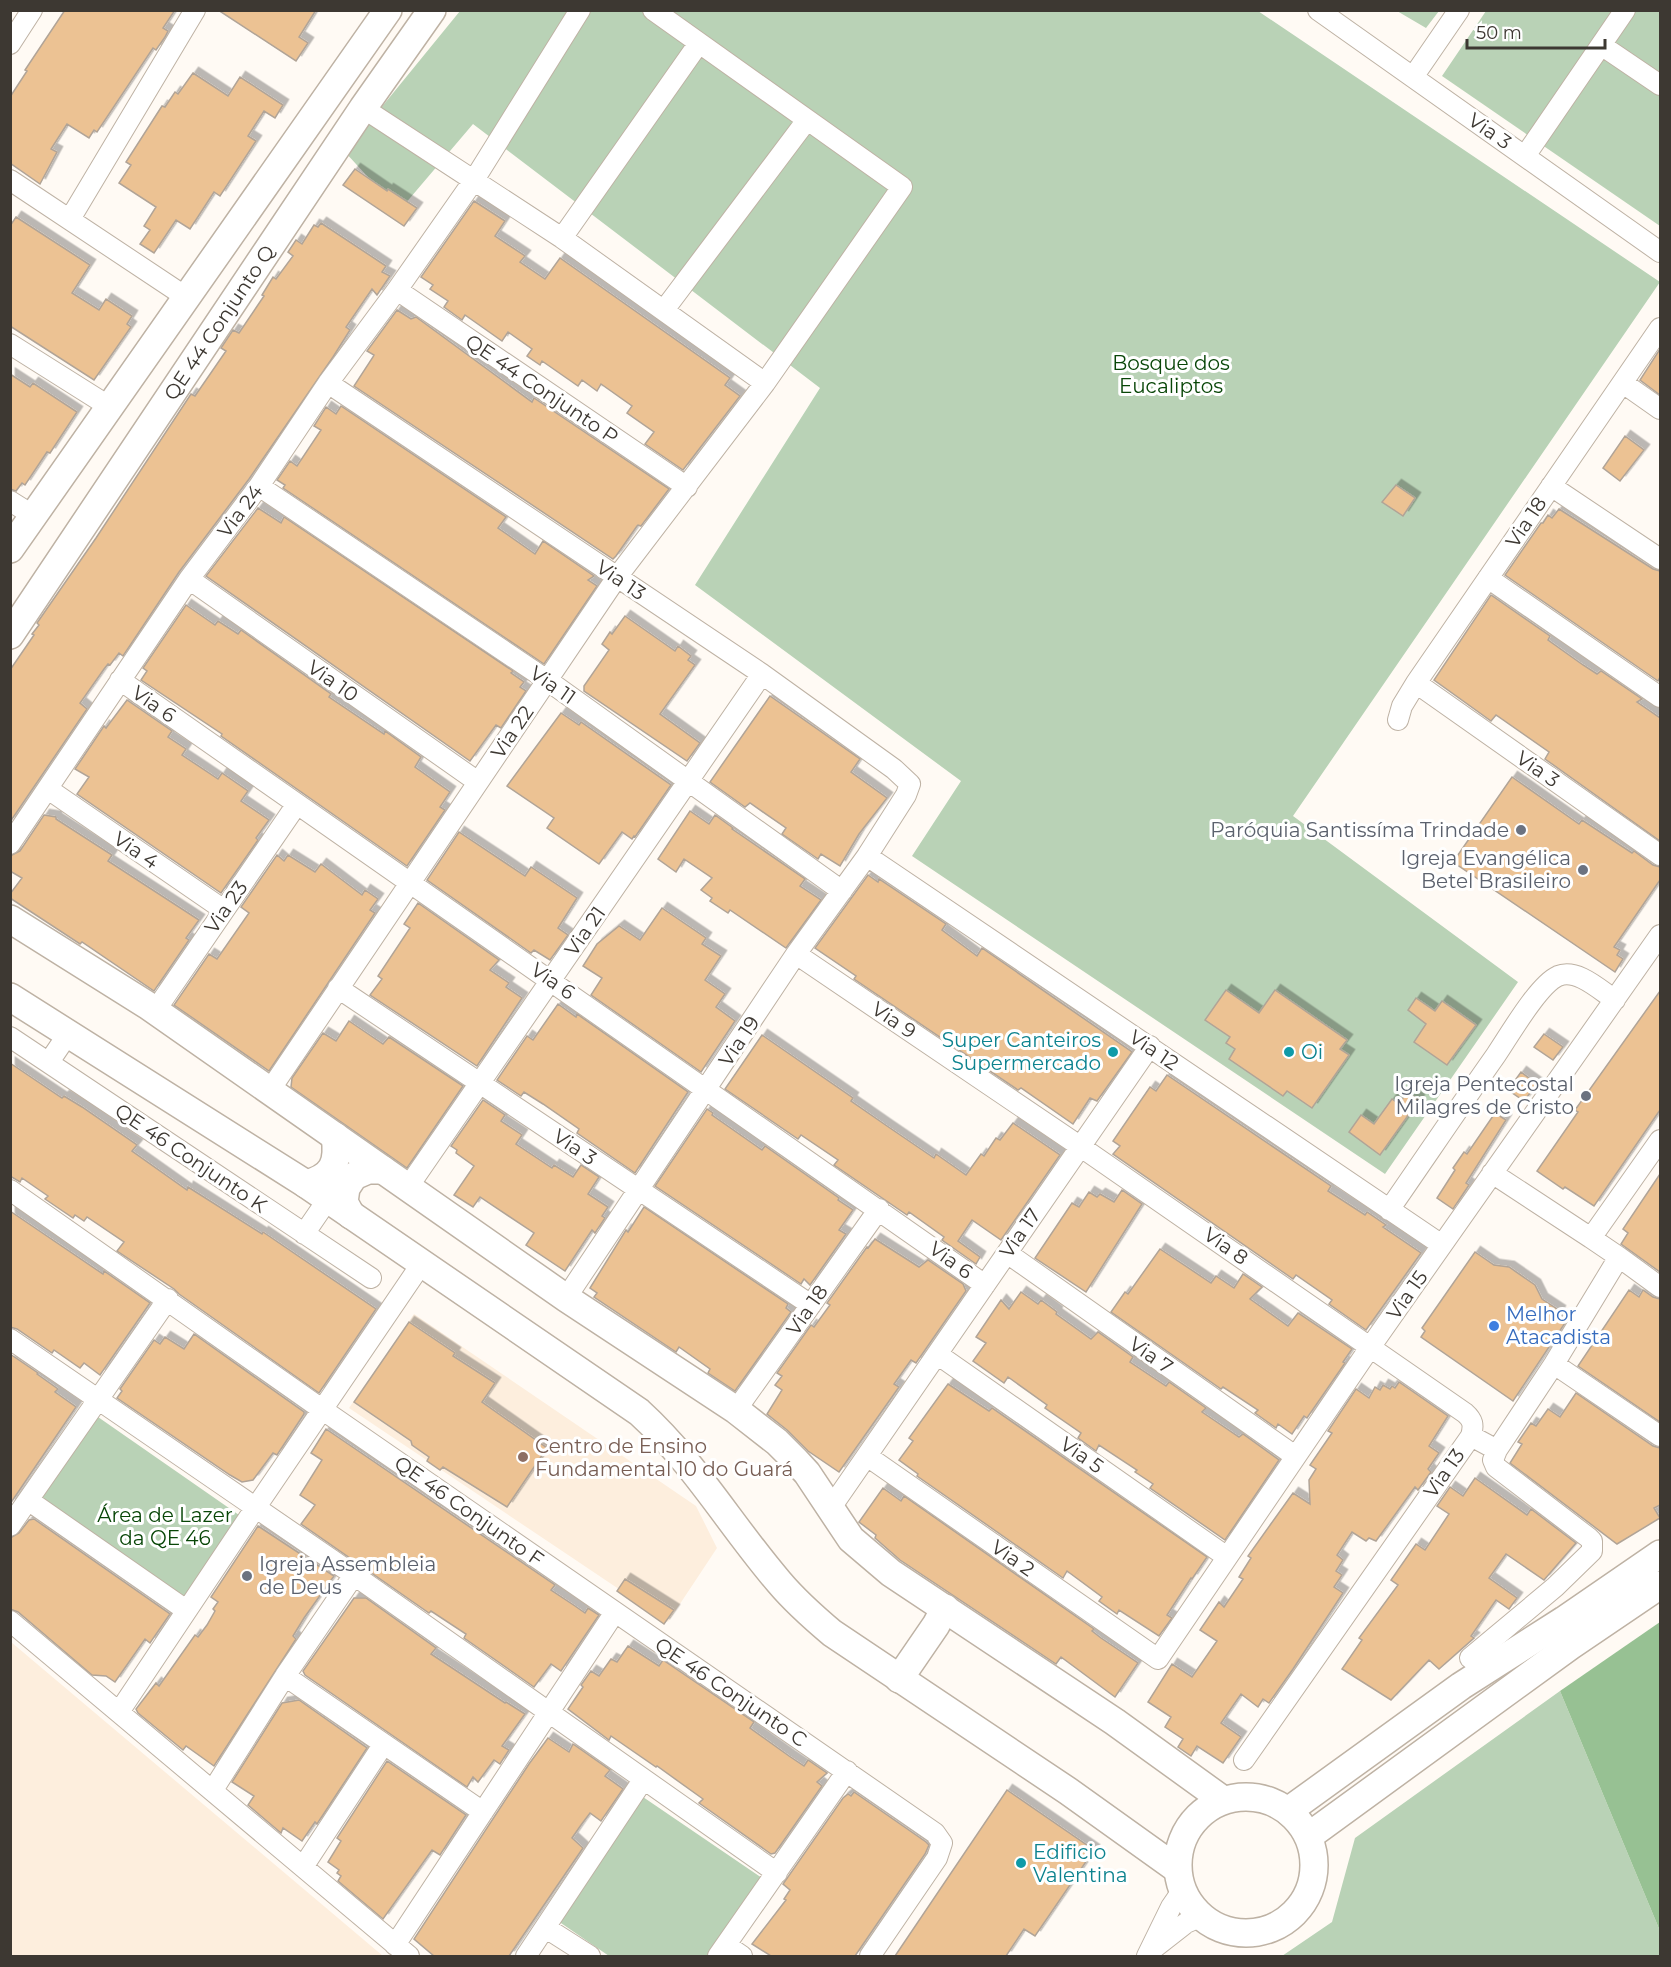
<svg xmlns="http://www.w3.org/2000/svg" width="1671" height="1967" font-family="Montserrat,sans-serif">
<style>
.built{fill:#fdeedd}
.green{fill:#b9d2b6}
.forest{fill:#97c193}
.building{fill:#ecc293;stroke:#b1a497;stroke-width:1.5;filter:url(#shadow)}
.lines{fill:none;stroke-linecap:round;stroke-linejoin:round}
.street-casing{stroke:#beb2a4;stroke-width:22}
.secondary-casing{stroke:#beb2a4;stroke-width:30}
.street{stroke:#fff;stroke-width:20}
.secondary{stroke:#fff;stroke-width:27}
.worship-dot{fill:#6b7280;stroke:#fff;stroke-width:2}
.culture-dot{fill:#0f9aa8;stroke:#fff;stroke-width:2}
.shop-dot{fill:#3f7fe0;stroke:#fff;stroke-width:2}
.education-dot{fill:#8d6e63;stroke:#fff;stroke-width:2}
.labels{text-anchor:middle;stroke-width:6;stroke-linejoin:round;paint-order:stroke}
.street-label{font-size:20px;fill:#3d3832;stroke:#fff}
.park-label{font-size:20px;fill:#084607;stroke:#fff}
.worship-label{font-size:20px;fill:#5b616d;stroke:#fff;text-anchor:end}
.culture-label{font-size:20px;fill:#0d838f;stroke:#fff;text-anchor:start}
.shop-label{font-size:20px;fill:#366cbe;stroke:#fff;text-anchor:start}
.education-label{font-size:20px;fill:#785e54;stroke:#fff;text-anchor:start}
</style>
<defs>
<filter id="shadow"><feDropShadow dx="5.5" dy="-5.5" stdDeviation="0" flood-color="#0004"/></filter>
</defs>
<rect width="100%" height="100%" fill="#fffaf4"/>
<path class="built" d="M414 1314 696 1506 717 1548 668 1622 349 1408Z
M10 1642H11L383 1956H11Z"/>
<path class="green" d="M460 11H1258L1660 282 1293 816 1518 982 1385 1174 912 856 961 781 695 585 820 388 473 124 399 211 345 152Z
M1397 11 1439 10V11L1426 28Z
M1486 11H1660V226L1442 76Z
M98 1417 239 1515 182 1600 38 1498Z
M1560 1691 1660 1931V1956H1282L1332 1922 1355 1838Z
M643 1797 762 1878 708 1956H609L558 1921Z"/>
<path class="forest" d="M1660 1622V1931L1560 1691Z"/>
<path class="building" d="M65 10H175L163 28 168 31 165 37 156 50 153 48 97 132 94 130 89 138 67 124 51 149 57 152 40 184 10 163V97L27 71 25 70Z
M218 10H316L299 37 308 43 296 61Z
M193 73 228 96 240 77 283 105 275 118 264 111 248 136 256 141 220 196 214 192 190 229 176 220 154 253 140 244 150 230 144 226 156 207 119 183 131 165 126 162 162 106 165 107 175 92 178 94Z
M355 169 387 191 388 189 417 208 404 226 343 185Z
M474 201 505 221 495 236 525 256 520 262 545 279 560 258 730 378 725 385 740 396 683 470 645 444 654 432 627 413 632 406 601 384 597 391 582 380 578 386 542 361 540 365 527 356 532 349 508 332 502 341 465 315 462 320 444 307 448 301 430 289 433 285 421 277Z
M16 217 90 265 72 293 99 310 106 299 132 316 127 324 131 327 94 380 10 326V226Z
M321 223 386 266 382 272 390 276 377 295 372 289 346 327 350 330 333 357 249 479 179 572 123 656 119 653 110 665 108 664 104 669 80 703 87 709 10 822V670L34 635 32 634 39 625 37 623 96 538 191 394 195 396 226 351 221 348 233 330 239 333 264 296 262 295 273 277 276 279 293 256 288 252 296 240 302 244 314 225 318 227Z
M397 310 411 319 416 317 532 402 534 398 669 489 641 526 638 525 637 526 616 556 613 559 354 386 373 357 374 355 367 351Z
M1660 349V395L1640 380Z
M10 374 30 387 33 383 77 412 50 453 47 452 25 485 22 483 16 491 10 489Z
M341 406 506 517 498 528 535 554 543 541 594 576 588 580 597 586 544 664 283 488 285 485 277 480 290 461 297 466 321 430 314 426 326 407 336 414Z
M1625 436 1644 450 1620 481 1603 468Z
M1396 485 1415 498 1403 516 1382 502Z
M258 508 281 523 284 517 513 671 511 673 524 682 520 687 526 691 501 728 496 725 470 761 206 576Z
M1559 509 1653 569 1660 571V677L1658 681 1505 575 1541 523H1543L1548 515 1552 518Z
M1491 595 1550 636 1548 640 1583 665 1597 674 1601 671 1642 699 1637 702 1660 718V841L1545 759 1549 752 1496 715 1491 721 1434 680Z
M186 605 215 625 218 621 238 634 241 630 331 694 329 697 384 734 385 731 421 757 415 767 450 792 440 807 445 810 407 866 221 736 222 734 141 680 147 671 143 668Z
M625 616 675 651 678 646 691 656 688 660 695 665 660 714 700 743 687 761 584 691V686L609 650 602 644 610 632 612 634Z
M770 696 860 759 851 772 887 798 859 834 840 866 821 854 818 859 782 834 786 828 750 803 745 807 710 782Z
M127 700 172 731 168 737 186 749 182 755 218 779 222 773 248 791 241 801 269 820 256 838 258 840 221 893 77 794 89 777 75 769 104 726 106 728Z
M561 713 579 725 581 722 671 785 635 837 634 836 632 839 622 832 599 864 547 828 554 818 507 786Z
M1512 777 1579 824 1582 820 1632 853 1634 851 1653 865 1660 867V880L1614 947 1620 950 1617 955 1623 959 1615 972 1453 862Z
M690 811 709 824 715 815 733 828 732 829 805 879 800 886 821 900 786 948 730 910 728 913 710 901 712 898 701 890 712 878 684 859 676 872 658 859Z
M44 815 56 817V819L112 855 108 861 199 920 186 938 189 940 154 991 82 942 80 944 10 898V894L22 878 10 871V856L20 851Z
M459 832 525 876 531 867 577 898 558 928 568 935 550 960 534 950 531 953 427 880Z
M277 855 284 861 288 855 315 872 321 864 362 895 365 890 378 899 370 910 375 913 269 1071 174 1005 209 954 217 959 249 913 241 907Z
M868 875 878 882 879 879 946 924 942 930 977 956 982 948 1132 1052 1097 1101 1090 1098 1073 1124 1021 1088 1018 1090 854 979 856 976 815 948Z
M418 903 499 960 490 970 509 983 506 987 522 998 477 1066 370 995 382 979 378 976 410 928 404 924Z
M662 908 706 938 702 944 721 956 705 980 725 994 716 1007 735 1021 701 1072 591 995 602 978 583 966 597 944 619 926 640 940Z
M1226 990 1259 1013 1275 990 1347 1040 1340 1049 1349 1055 1312 1108 1287 1091 1283 1096 1229 1059 1235 1049 1226 1043 1230 1037 1205 1020Z
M1660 991V1110L1594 1206 1565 1187 1563 1189 1537 1171 1578 1112 1575 1110Z
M1416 998 1435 1011 1442 1001 1476 1025 1447 1065 1414 1042 1426 1024 1408 1010Z
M558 1004 576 1017 577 1014 688 1092 635 1173 577 1133 579 1129 543 1104 524 1092 521 1096 497 1080 527 1036 533 1040Z
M349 1021 383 1044 389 1037 463 1086 407 1168 291 1087 292 1078 323 1033 336 1041Z
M1544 1034 1563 1047 1553 1060 1534 1047Z
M762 1035 853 1098 851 1101 887 1126 934 1158 936 1154 966 1175 981 1154 984 1156 996 1138 1000 1140 1013 1123 1060 1155 1001 1240 972 1220 958 1241 980 1257 976 1264 942 1240 944 1237 909 1212 907 1215 834 1165 838 1160 801 1135 798 1139 725 1089Z
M10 1063 62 1098 64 1096 82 1107 137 1145 132 1151 187 1190 188 1187 262 1234 263 1232 376 1309 319 1393 179 1294 174 1289 117 1251 124 1242 87 1217 84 1221 75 1215 73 1218 45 1199 48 1196 22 1178 20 1182 10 1176Z
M1521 1072 1537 1084 1524 1101 1508 1090Z
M1167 1075 1331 1186 1328 1191 1365 1215 1367 1212 1386 1225 1383 1227 1421 1253 1366 1330 1329 1304 1332 1300 1296 1275 1293 1279 1113 1154 1120 1146 1113 1141 1150 1087 1156 1091Z
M1407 1092 1419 1100 1380 1155 1349 1132 1361 1115 1374 1124 1392 1099 1399 1104Z
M483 1100 505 1115 501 1121 522 1135 516 1144 552 1168 554 1165 573 1177 581 1165 599 1177 588 1194 608 1207 602 1216 605 1218 595 1233 592 1230 565 1271 526 1245 534 1233 480 1197 473 1207 454 1195 474 1166 456 1153 457 1150 451 1146Z
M707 1109 713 1113 712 1115 762 1150 765 1146 839 1198 838 1200 853 1210 839 1230 846 1234 810 1285 804 1279 801 1284 655 1186Z
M1495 1113 1506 1120 1466 1183 1469 1185 1453 1209 1437 1198 1455 1170 1453 1168 1464 1152 1467 1154Z
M1660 1174V1272L1621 1244 1628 1233 1623 1229Z
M1122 1190 1142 1204 1086 1292 1035 1258 1072 1203 1079 1207 1089 1192 1097 1197 1100 1194 1114 1202Z
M644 1207 788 1304 786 1308 791 1312 735 1391 708 1373 710 1369 679 1347 676 1352 594 1297 597 1293 590 1288 626 1230 628 1232Z
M10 1211 103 1274 104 1271 150 1303 100 1375 84 1363 80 1368 54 1350 52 1353 17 1329 10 1327Z
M875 1239 919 1267 928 1260 963 1284 966 1291 916 1363 911 1360 894 1384 899 1387 839 1472 808 1451 787 1430 767 1414 782 1390 775 1385 782 1376 777 1373 811 1325 814 1327 830 1305 827 1303 867 1247 868 1248Z
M1160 1249 1211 1283 1216 1276 1234 1288 1243 1274 1262 1287 1250 1299 1288 1326 1298 1313 1352 1349 1343 1362 1345 1363 1307 1418 1304 1416 1292 1434 1278 1424 1276 1428 1255 1413 1258 1410 1223 1387 1221 1389 1111 1312 1125 1292 1128 1294Z
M1475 1252 1494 1265 1509 1267 1535 1285 1542 1299 1560 1311 1557 1317 1565 1323 1513 1401 1421 1337 1425 1331 1422 1328Z
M1629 1290 1639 1297 1643 1290 1653 1297 1660 1299V1422L1578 1366Z
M1021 1292 1038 1304 1041 1300 1057 1312 1056 1314 1091 1339 1098 1332 1133 1357 1130 1362 1166 1386 1169 1382 1206 1408 1202 1412 1239 1437 1243 1434 1279 1460 1225 1540 1150 1488 1153 1484 1135 1472 1137 1470 1099 1445 1096 1451 1078 1438 1081 1433 1045 1408 1047 1405 1008 1377 1004 1383 973 1361 986 1343 976 1337 1001 1300 1009 1309Z
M409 1322 455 1353 453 1356 495 1383 482 1402 547 1448 507 1507 443 1467 440 1470 427 1461 429 1457 412 1445 411 1441 354 1402Z
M194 1334 304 1412V1414L277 1455 273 1453 253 1480 242 1482 230 1475 117 1398 122 1391 120 1389 154 1340 160 1344 165 1337 184 1349Z
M10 1354 38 1373 37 1374 58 1389 55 1392 76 1407 10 1504Z
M1399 1382 1448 1416 1429 1446 1439 1453 1428 1469 1431 1472 1418 1490 1415 1487 1376 1541 1369 1538 1366 1541 1352 1532 1337 1555 1343 1560 1336 1571 1342 1575 1334 1587 1343 1593 1293 1669 1269 1703 1263 1699 1258 1707 1241 1694 1221 1723 1241 1737 1223 1763 1197 1746 1191 1756 1178 1747 1183 1739 1165 1727 1171 1717 1148 1702 1172 1664 1192 1677 1217 1641 1200 1630 1219 1602 1224 1607 1243 1579 1239 1577 1251 1558 1248 1556 1293 1493 1310 1504 1309 1480 1316 1469 1310 1465 1332 1433 1328 1431 1356 1389 1369 1398 1375 1387 1380 1390 1383 1385 1390 1389 1392 1386 1395 1388Z
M948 1384 989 1411 992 1408 1207 1557 1192 1579 1191 1578 1167 1615 1172 1618 1159 1636 1119 1610 1117 1614 1099 1601 1102 1597 1067 1571 1063 1578 917 1476 918 1474 899 1460 913 1441 909 1438Z
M1576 1393 1653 1446 1660 1448V1505L1654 1508 1660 1518 1617 1544 1510 1463 1522 1444 1518 1442 1531 1423 1536 1426 1548 1409 1560 1417Z
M326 1429 555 1585 551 1590 575 1606 585 1613 588 1608 599 1615 561 1671 551 1664 534 1687 464 1638 466 1634 431 1611 429 1613 301 1524 315 1505 300 1495 322 1460 311 1453Z
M1475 1478 1527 1515 1531 1509 1576 1543 1544 1580 1506 1554 1489 1578 1517 1598 1509 1609 1496 1600 1471 1636 1474 1638 1439 1669 1429 1660 1391 1700 1342 1669 1362 1640 1359 1638 1398 1585 1391 1580 1416 1544 1425 1550 1449 1514 1437 1506 1450 1487 1463 1496Z
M883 1488 901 1501 904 1496 1094 1629 1092 1631 1101 1638 1138 1663 1115 1697 1061 1657 1056 1664 900 1560 875 1538 876 1535 859 1522Z
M34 1519 170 1614 150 1643 145 1639 115 1682 106 1676 92 1675 18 1612 10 1609V1538L19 1533 29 1520Z
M258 1526 334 1576 304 1618 293 1636 296 1639 214 1766 186 1746 183 1750 138 1713 136 1709 156 1683 159 1686 195 1635 198 1637 207 1625 215 1611 213 1609 218 1602 211 1597Z
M625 1579 674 1610 664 1624 617 1591Z
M354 1598H366L436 1648 431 1654 505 1703 506 1702 525 1714 502 1746 509 1750 500 1764 494 1760 478 1782 473 1777 467 1787 305 1675 303 1671Z
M628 1646 659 1666 663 1660 754 1722 750 1728 789 1756 804 1766 808 1760 827 1773 817 1782 822 1786 775 1853 771 1854 699 1803 703 1799 657 1766 656 1767 611 1736 609 1740 568 1709 583 1687 581 1685 591 1671 599 1676 611 1659 617 1662Z
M299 1700 367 1748 317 1824 315 1822 302 1841 283 1828 281 1833 248 1805 254 1796 232 1782 282 1703Z
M548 1738 569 1752 573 1744 610 1770 605 1776 623 1789 601 1821 590 1813 581 1825 572 1838 583 1848 509 1956H434L414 1939 529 1764Z
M387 1761 466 1815 440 1855 432 1850 383 1919 338 1881 341 1876 337 1873 339 1870 328 1862 341 1841 337 1838Z
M1007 1790 1094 1850 1035 1936 1024 1929 1006 1956H895Z
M854 1792 926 1842 929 1845 925 1854 855 1956H771L752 1944 786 1900 784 1899 790 1890 783 1884 843 1798 848 1794 851 1796Z"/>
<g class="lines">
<defs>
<path id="street" d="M1318 10 1660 252
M10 44 32 10
M1601 45 1660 85
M1413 77 1459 10
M363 108 562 238 765 383
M1525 156 1625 10
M10 180 186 297
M70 219 195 10
M562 238 699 43
M397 290 687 487
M664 310 807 120
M10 344 110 407
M328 383 762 674 894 769 910 784 906 795 867 856 796 954 566 1298
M1623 383 1660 409
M259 486 547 680 842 891
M1551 486 1660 559
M10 501 34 516
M1488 578 1660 697
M189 579 478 782
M120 680 985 1285
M1416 683 1660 855
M1398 720 1402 706 1416 683 1660 328
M48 789 224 910
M10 844 189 579 259 486 328 383 397 290 474 180 580 10
M867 856 1442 1245
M796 954 1081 1147 1465 1413C1473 1420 1474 1425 1471 1436
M338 988 811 1305
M155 1011 297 804
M10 1037 371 1278
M49 1062 68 1034
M270 1090 617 577 765 383 902 187 653 10
M1492 1173 1591 1238
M408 1187 762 674
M10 1190 323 1410 935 1833 942 1843 937 1858 870 1956
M1389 1210C1425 1158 1460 1106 1496 1055 1509 1036 1538 985 1558 976 1577 968 1600 990 1615 1000
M304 1234 328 1199
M1007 1253 1295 1456
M1619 1257 1660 1287
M10 1339 354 1575 777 1873
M937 1354 1227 1557
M1554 1364 1660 1436
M736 1410 879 1209
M867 1456 1158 1659 1371 1346 1660 935
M28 1500 186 1610
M830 1509 1150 1046
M10 1526 168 1299
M10 1621 409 1956
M1470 1658 1555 1587 1592 1551V1541L1589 1538 1496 1467 1493 1460 1497 1450
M285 1676 483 1812
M119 1712 256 1507 422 1263
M1244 1760 1471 1436 1497 1450 1554 1364 1619 1257 1591 1238 1660 1140
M213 1790 285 1676 354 1575
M303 1867 383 1745
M546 1928 590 1956
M395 1945 615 1612
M726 1945 742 1956
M1154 1948 1186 1923 1202 1916
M526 1956 643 1780
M718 1956 847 1771
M1147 1956 1171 1907 1182 1891"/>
<g id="secondary">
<path d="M10 549 388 10"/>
<path id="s1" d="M10 635 363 108 432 10"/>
<path d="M10 919 147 1005 566 1298 736 1410 777 1442 796 1461 807 1473 851 1539 891 1573 1115 1722 1223 1800"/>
<path d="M10 997 306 1184 639 1412C695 1463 730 1525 779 1582 795 1601 813 1617 832 1633L1068 1791 1177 1869"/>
<path d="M306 1184C333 1177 339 1163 335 1136"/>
<path d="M351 1215 344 1202 346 1188 354 1176 368 1170H383"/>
<path d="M899 1679 936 1625 945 1608"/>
<circle cx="1246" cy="1865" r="68"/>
<path d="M1288 1811 1461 1686 1564 1620 1660 1554"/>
<path d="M1309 1836 1570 1646 1660 1585"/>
</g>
</defs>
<use href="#street" class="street-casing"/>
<use href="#secondary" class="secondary-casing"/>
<use href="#street" class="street"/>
<use href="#secondary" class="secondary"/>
</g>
<g class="worship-dot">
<circle cx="1521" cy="830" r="6"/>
<circle cx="1583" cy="870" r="6"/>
<circle cx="1586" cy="1096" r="6"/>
<circle cx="247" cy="1576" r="6"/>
</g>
<g class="culture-dot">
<circle cx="1113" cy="1052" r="6"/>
<circle cx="1289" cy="1052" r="6"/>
<circle cx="1021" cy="1863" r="6"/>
</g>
<circle class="shop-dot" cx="1494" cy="1326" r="6"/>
<circle class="education-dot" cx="523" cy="1457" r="6"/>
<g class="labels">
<g class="street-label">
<text transform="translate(1490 131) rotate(35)" y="7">Via 3</text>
<text dy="7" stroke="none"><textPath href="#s1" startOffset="376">QE 44 Conjunto Q</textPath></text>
<text transform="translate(542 389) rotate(34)" y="7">QE 44 Conjunto P</text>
<text transform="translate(240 511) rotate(-53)" y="7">Via 24</text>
<text transform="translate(1526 522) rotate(-56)" y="7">Via 18</text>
<text transform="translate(621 580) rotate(34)" y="7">Via 13</text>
<text transform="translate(333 681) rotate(35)" y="7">Via 10</text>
<text transform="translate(553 685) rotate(35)" y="7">Via 11</text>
<text transform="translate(154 704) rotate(35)" y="7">Via 6</text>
<text transform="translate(512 732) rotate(-56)" y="7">Via 22</text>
<text transform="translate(1538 769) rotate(35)" y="7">Via 3</text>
<text transform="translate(136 850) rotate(34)" y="7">Via 4</text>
<text transform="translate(226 907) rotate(-55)" y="7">Via 23</text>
<text transform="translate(585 931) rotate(-55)" y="7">Via 21</text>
<text transform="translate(553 981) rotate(35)" y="7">Via 6</text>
<text transform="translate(894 1020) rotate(34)" y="7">Via 9</text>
<text transform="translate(739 1041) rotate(-56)" y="7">Via 19</text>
<text transform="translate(1154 1050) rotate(34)" y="7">Via 12</text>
<text transform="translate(575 1147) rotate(34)" y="7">Via 3</text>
<text transform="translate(191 1158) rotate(34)" y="7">QE 46 Conjunto K</text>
<text transform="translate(1020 1233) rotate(-55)" y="7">Via 17</text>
<text transform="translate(1226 1246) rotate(35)" y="7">Via 8</text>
<text transform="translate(951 1260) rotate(36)" y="7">Via 6</text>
<text transform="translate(1407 1295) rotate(-55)" y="7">Via 15</text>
<text transform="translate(807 1310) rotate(-55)" y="7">Via 18</text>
<text transform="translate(1151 1355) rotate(35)" y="7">Via 7</text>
<text transform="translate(1082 1455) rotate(35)" y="7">Via 5</text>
<text transform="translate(1444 1473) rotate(-55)" y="7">Via 13</text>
<text transform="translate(469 1511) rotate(35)" y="7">QE 46 Conjunto F</text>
<text transform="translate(1013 1558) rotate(35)" y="7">Via 2</text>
<text transform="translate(731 1692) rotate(34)" y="7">QE 46 Conjunto C</text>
</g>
<g class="park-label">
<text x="1171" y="370">Bosque dos<tspan x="1171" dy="23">Eucaliptos</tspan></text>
<text x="165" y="1522">Área de Lazer<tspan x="165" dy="23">da QE 46</tspan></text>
</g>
<g class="worship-label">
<text x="1509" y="837">Paróquia Santissíma Trindade</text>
<text x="1571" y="865">Igreja Evangélica<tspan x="1571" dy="23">Betel Brasileiro</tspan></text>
<text x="1574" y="1091">Igreja Pentecostal<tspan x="1574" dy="23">Milagres de Cristo</tspan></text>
<text x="259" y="1571" text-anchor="start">Igreja Assembleia<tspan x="259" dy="23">de Deus</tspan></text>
</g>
<g class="culture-label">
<text x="1101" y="1047" text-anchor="end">Super Canteiros<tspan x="1101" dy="23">Supermercado</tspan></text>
<text x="1301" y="1059">Oi</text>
<text x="1033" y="1859">Edificio<tspan x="1033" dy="23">Valentina</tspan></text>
</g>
<g class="shop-label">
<text x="1506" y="1321">Melhor<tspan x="1506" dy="23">Atacadista</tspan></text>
</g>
<g class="education-label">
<text x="535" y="1453">Centro de Ensino<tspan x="535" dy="23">Fundamental 10 do Guará</tspan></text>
</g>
</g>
<rect width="1671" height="1967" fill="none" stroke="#3d3832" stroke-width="24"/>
<path d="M1467 39v9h138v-9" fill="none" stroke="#3d3832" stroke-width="3"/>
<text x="1476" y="39" font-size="18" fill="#3d3832" stroke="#ffffff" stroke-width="4.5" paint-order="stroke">50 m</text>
</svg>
